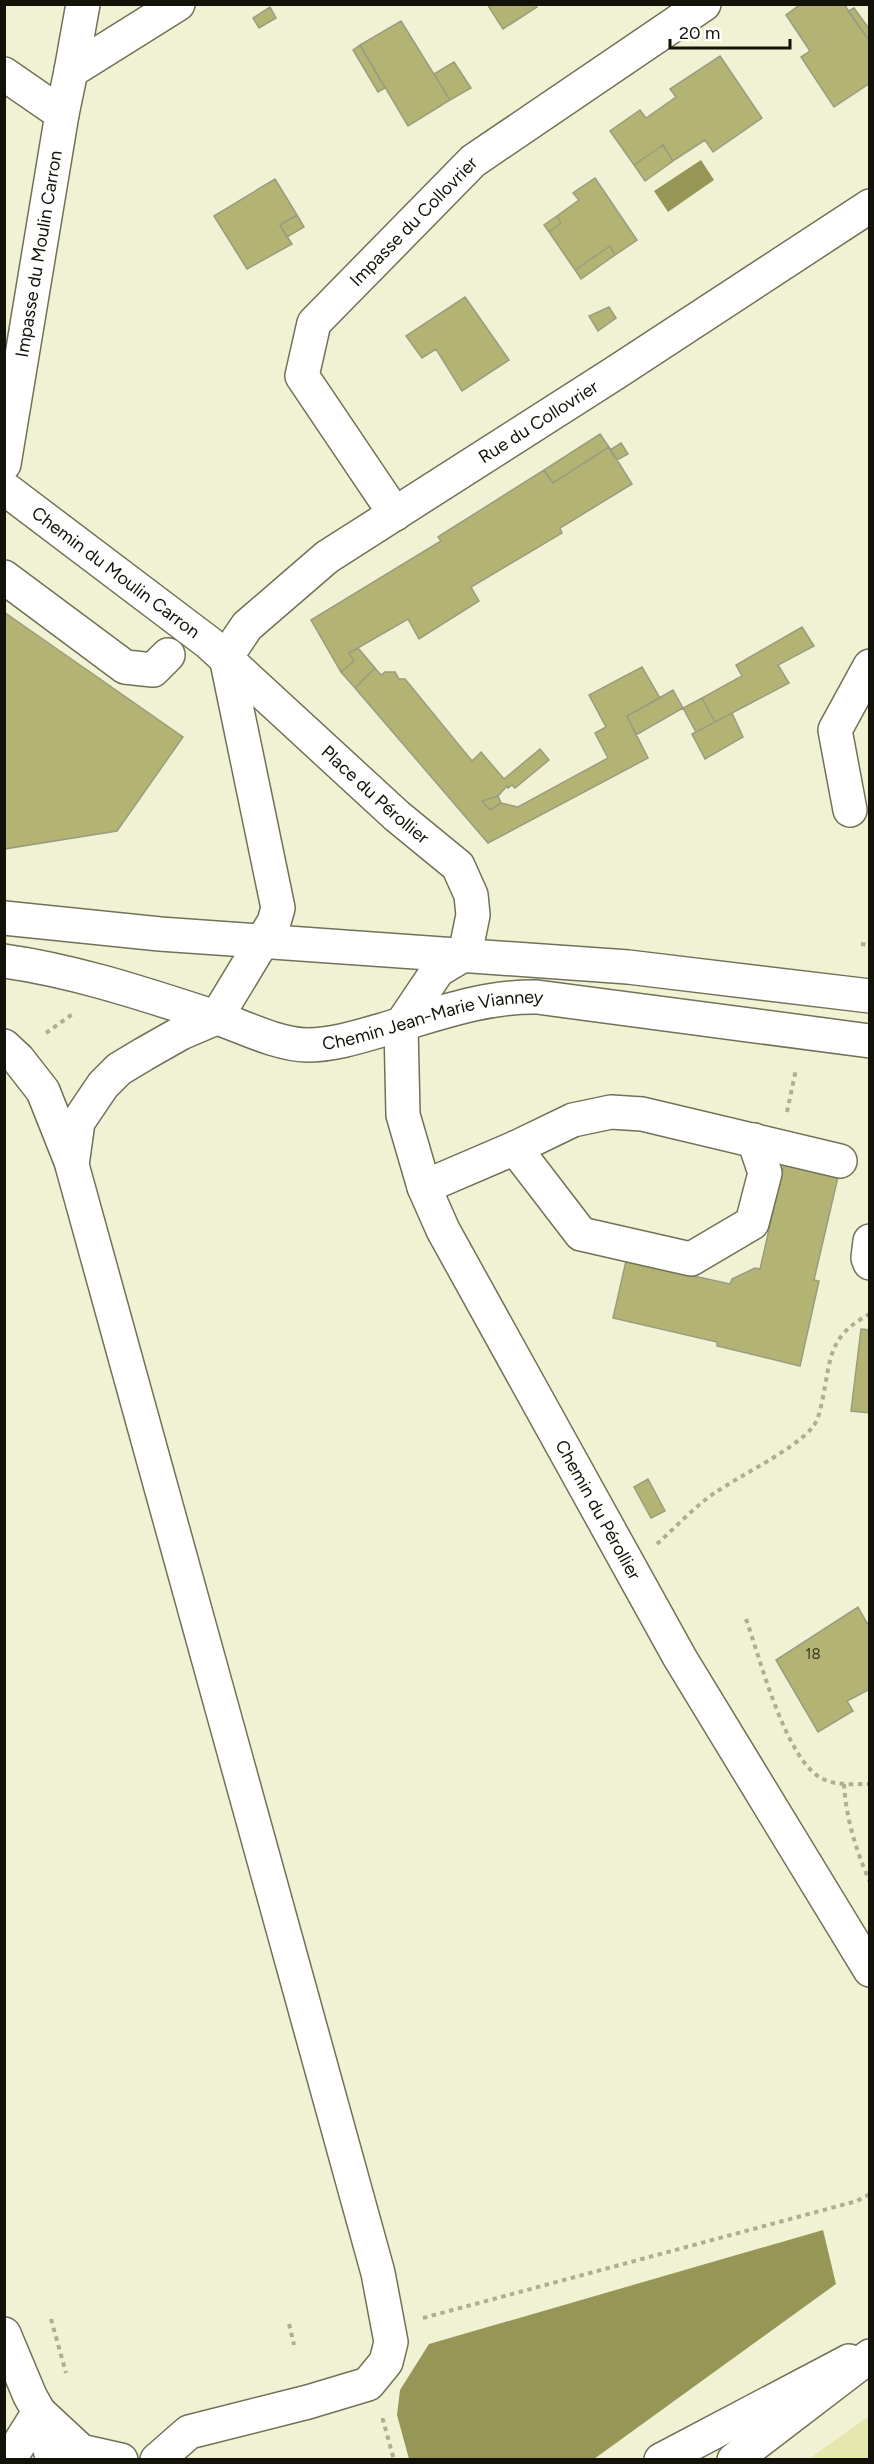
<svg xmlns="http://www.w3.org/2000/svg" width="874" height="2464" font-family="Figtree,sans-serif">
<style>
.green{fill:#e5e7ac}
.water{fill:#969757}
.building{fill:#b3b473;stroke:#9a9c7f;stroke-width:1.5}
.lines{fill:none;stroke-linecap:round;stroke-linejoin:round}
.minor-casing{stroke:#707156;stroke-width:36}
.major-casing{stroke:#707156;stroke-width:36}
.path{stroke:#adae96;stroke-width:4;stroke-dasharray:4.5 4.5;stroke-linecap:butt}
.minor{stroke:#fff;stroke-width:33}
.major{stroke:#fff;stroke-width:33}
.labels{text-anchor:middle;stroke-width:6;stroke-linejoin:round;paint-order:stroke}
.number-label{font-size:15px;fill:#3a3a23}
.street-label{font-size:18px;fill:#121208;stroke:#fff}
</style>
<rect width="100%" height="100%" fill="#f1f2d4"/>
<path class="green" d="M869 2416V2459H809Z"/>
<path class="water" d="M701 160 714 180 668 212 654 191Z
M823 2230 836 2284 594 2459H409L397 2415 400 2390 429 2344Z"/>
<path class="building" d="M487 4H536L537 7 503 29Z
M801 4H844L870 42V83L834 107 801 57 810 51 786 15Z
M270 7 276 18 259 28 253 18Z
M854 8 870 30V42L848 11Z
M401 21 450 100 408 126 360 45Z
M360 45 385 88 378 92 353 50Z
M720 56 762 118 713 152 705 140 673 161 663 145 634 165 610 131 640 110 646 118 676 97 670 89Z
M454 62 471 88 450 100 434 74Z
M663 145 673 161 645 181 634 165Z
M595 178 637 240 615 255 610 246 575 270 549 232 561 223 557 216 579 200 573 193Z
M275 179 297 215 280 225 292 244 247 269 214 216Z
M297 215 304 227 287 237 280 225Z
M557 216 561 223 549 232 544 225Z
M610 246 615 255 581 279 575 270Z
M465 297 509 360 462 391 436 349 422 358 406 336Z
M609 307 616 318 598 331 589 316Z
M600 434 609 447 553 483 544 470Z
M621 443 628 454 617 460 610 450Z
M609 447 632 484 560 528 562 533 471 587 479 601 419 639 408 619 349 653 354 661 341 672 311 620 441 541 438 537 441 535 544 470 553 483Z
M4 612 183 737 117 831 4 849Z
M802 627 814 646 778 665 789 683 715 722 702 698 742 676 736 665Z
M358 648 375 668 355 688 341 672 354 661 349 653Z
M642 667 660 698 627 716 648 758 488 843 355 688 375 668 381 675 385 672H395L399 679H405L472 761 481 752 504 779 540 749 549 760 515 788 512 785 508 788 507 786 498 796 482 801 490 810 501 803 518 807 608 758 595 733 606 727 589 695Z
M673 690 683 708 636 735 627 716Z
M702 698 715 722 696 732 683 708Z
M732 713 743 737 705 759 692 734Z
M498 796 501 803 490 810 482 801Z
M784 1164 838 1177 814 1280 819 1281 800 1366 717 1346V1342L613 1318 626 1261 730 1284 732 1279 755 1268 760 1269Z
M861 1329 870 1330V1413L851 1411Z
M648 1479 665 1511 651 1518 634 1487Z
M858 1607 867 1623 870 1622V1689L847 1701 853 1711 818 1732 776 1660Z"/>
<g class="lines">
<defs>
<g id="minor">
<path d="M71 71 83 4"/>
<path d="M4 74 62 114"/>
<path id="s1" d="M4 464 62 114 71 71 178 4"/>
<path id="s2" d="M4 488 209 643 397 816 458 866 471 895 473 915 465 954 438 970 401 1025"/>
<path id="s3" d="M395 514 302 376 314 323 473 161 704 4"/>
<path d="M4 577 125 667 153 670 168 655"/>
<path id="s4" d="M226 657 247 626 327 557 615 373 870 206"/>
<path d="M850 810 835 730 870 666"/>
<path d="M4 918 160 934 628 967 870 996"/>
<path id="s5" d="M4 961C76 971 147 995 215 1017 244 1027 276 1044 307 1045 332 1045 358 1037 382 1030 434 1015 483 996 537 997L870 1041"/>
<path id="s6" d="M401 1025 403 1115 424 1187 443 1230 680 1658 870 1970"/>
<path d="M4 1046 18 1059 43 1091 72 1164"/>
<path d="M515 1148 581 1234 691 1259 752 1223 765 1173 754 1140"/>
<path d="M424 1187 515 1148 573 1120 611 1112 642 1114 840 1161"/>
<path d="M870 1241 868 1258 870 1263"/>
<path d="M4 2334 30 2396 39 2412 53 2460"/>
<path d="M9 2460 39 2412 81 2451 121 2460"/>
<path d="M157 2460 189 2432 308 2402 368 2384 386 2362 391 2342 378 2273 72 1165 78 1122 103 1085 119 1069 144 1054 181 1033 216 1018 274 922 278 908 226 657"/>
<path d="M661 2460 849 2361"/>
</g>
<path id="major" d="M734 2460 870 2356"/>
</defs>
<use href="#minor" class="minor-casing"/>
<use href="#major" class="major-casing"/>
<path class="path" d="M861 944 870 945
M46 1033 74 1013
M787 1112 796 1069
M657 1544C676 1527 695 1506 716 1492 743 1474 793 1450 812 1428 818 1421 820 1411 822 1402 831 1360 827 1336 870 1314
M746 1619C760 1658 786 1762 823 1779 837 1786 855 1784 870 1784
M844 1784C846 1818 856 1851 870 1882
M423 2318 857 2201 870 2194
M51 2319 66 2373
M289 2324 294 2345
M381 2420H383L394 2460"/>
<use href="#minor" class="minor"/>
<use href="#major" class="major"/>
</g>
<g class="labels">
<g class="number-label">
<text x="813" y="1659">18</text>
</g>
<g class="street-label">
<text dy="6" stroke="none"><textPath href="#s3" startOffset="363">Impasse du Collovrier</textPath></text>
<text dy="6" stroke="none"><textPath href="#s1" startOffset="213">Impasse du Moulin Carron</textPath></text>
<text dy="6" stroke="none"><textPath href="#s4" startOffset="394">Rue du Collovrier</textPath></text>
<text dy="6" stroke="none"><textPath href="#s2" startOffset="140">Chemin du Moulin Carron</textPath></text>
<text dy="6" stroke="none"><textPath href="#s2" startOffset="482">Place du Pérollier</textPath></text>
<text dy="6" stroke="none"><textPath href="#s5" startOffset="444">Chemin Jean-Marie Vianney</textPath></text>
<text dy="6" stroke="none"><textPath href="#s6" startOffset="532">Chemin du Pérollier</textPath></text>
</g>
</g>
<rect width="874" height="2464" fill="none" stroke="#121208" stroke-width="12"/>
<path d="M670 39v9h120v-9" fill="none" stroke="#121208" stroke-width="3"/>
<text x="679" y="39" font-size="18" fill="#121208" stroke="#ffffff" stroke-width="4.5" paint-order="stroke">20 m</text>
</svg>
